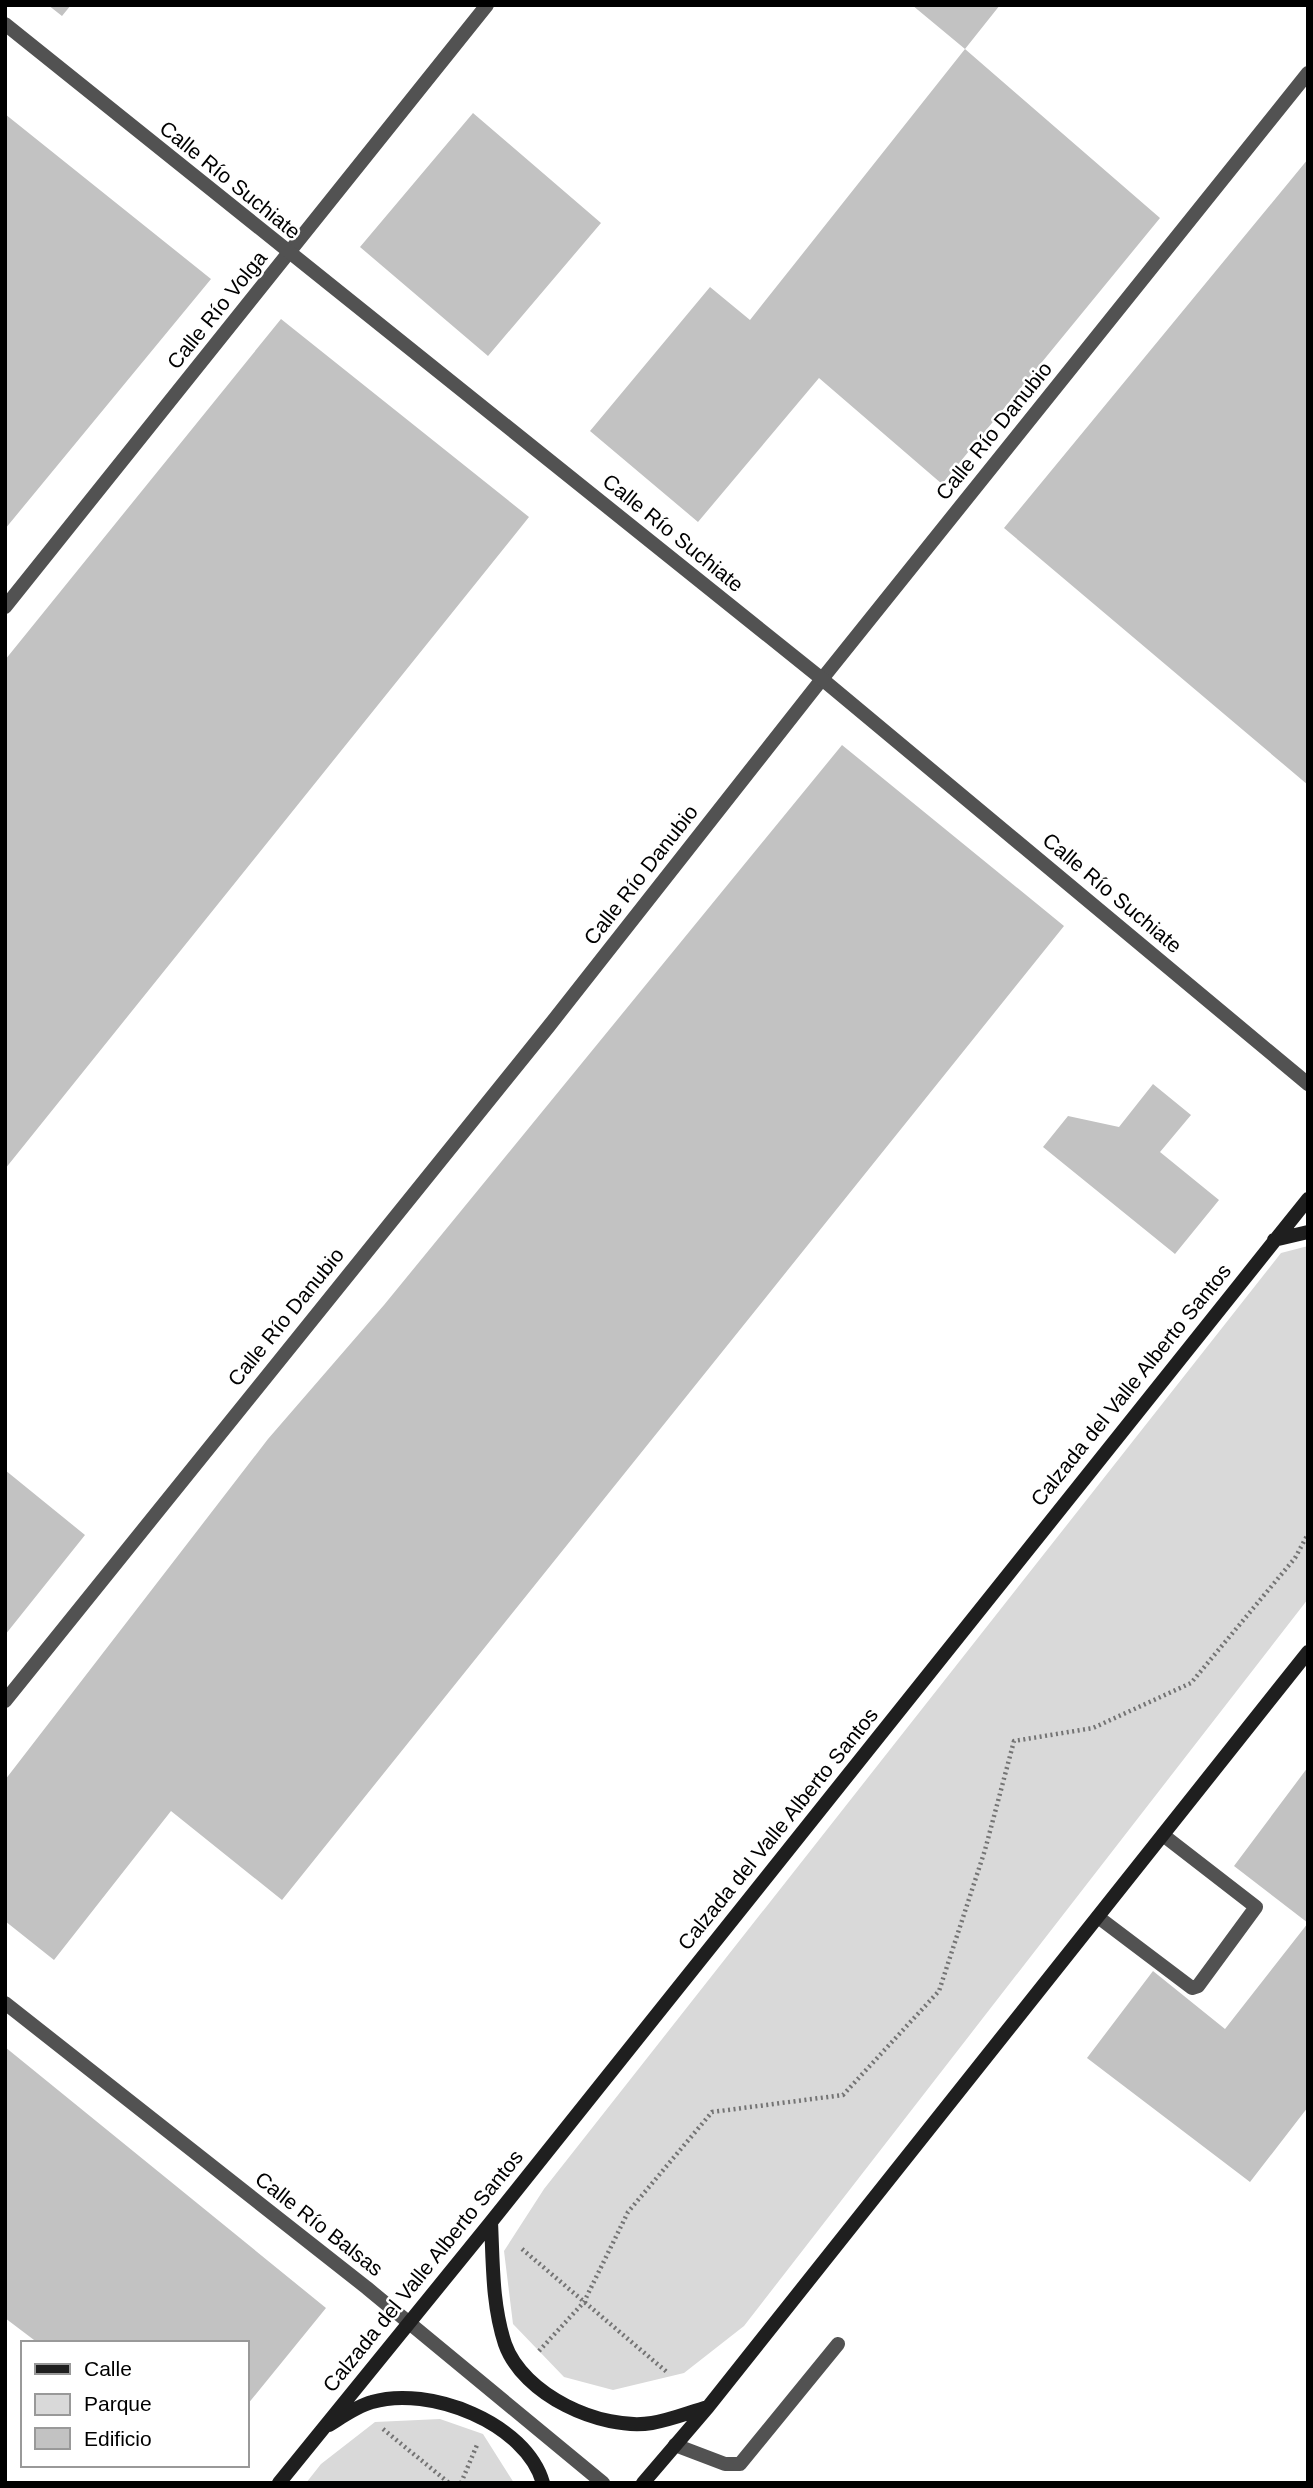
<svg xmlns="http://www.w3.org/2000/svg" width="1313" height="2488" font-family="Helvetica,sans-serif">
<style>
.green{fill:#d9d9d9}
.building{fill:#c2c2c2}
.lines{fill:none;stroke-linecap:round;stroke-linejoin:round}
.path{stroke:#747474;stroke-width:4.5;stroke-dasharray:2 3.5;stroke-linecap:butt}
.service{stroke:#525252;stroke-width:14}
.minor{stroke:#525252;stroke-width:14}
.tertiary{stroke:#525252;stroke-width:14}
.secondary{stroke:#1f1f1f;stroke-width:14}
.labels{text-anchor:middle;stroke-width:5;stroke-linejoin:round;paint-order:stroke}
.street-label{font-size:21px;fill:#000;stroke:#fff}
</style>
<rect width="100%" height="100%" fill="#fff"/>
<path class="green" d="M1308 1246V1599L744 2326 684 2373 613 2390 564 2377 513 2324 504 2251 544 2189 1281 1253Z
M440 2419 483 2434 514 2483H306L321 2464 375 2422Z"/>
<path class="building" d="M48 5H71L62 16Z
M912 5H1000L965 49Z
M965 49 1160 218 942 484 819 378 698 522 590 431 710 287 750 320Z
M473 113 601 223 488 356 360 247Z
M5 114 211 279 5 529Z
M1308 159V785L1004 528Z
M281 319 529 517 5 1169V660Z
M842 745 1064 926 282 1900 171 1811 54 1960 5 1921V1780L268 1439 384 1305Z
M1153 1084 1191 1115 1160 1152 1219 1200 1175 1254 1043 1147 1068 1116 1119 1127Z
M5 1470 85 1535 5 1635Z
M1308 1767V1923L1234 1866Z
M1308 1923V2107L1250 2182 1087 2058 1153 1971 1225 2029Z
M5 2047 326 2308 247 2405V2343H38L5 2318Z"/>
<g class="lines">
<path class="path" d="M522 2249 668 2373
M539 2351 584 2302 628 2212 712 2112 843 2095 939 1991 985 1850 1014 1741 1093 1728 1191 1683 1295 1558 1308 1534
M383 2429 449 2483
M461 2483 477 2445"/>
<path class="service" d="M1098 1917 1192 1988 1198 1986 1256 1907 1163 1835
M675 2445 725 2464H740L838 2344"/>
<path class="minor" d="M5 607 487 5
M5 1701 549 1026 822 679 1308 73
M5 2003 367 2288 603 2483"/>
<path class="tertiary" d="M5 24 822 679 1308 1084"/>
<path class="secondary" d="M1274 1240 1308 1232
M491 2222C493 2263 492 2305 505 2344 523 2395 601 2431 652 2423 671 2420 690 2412 708 2407
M329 2425C342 2417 357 2406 372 2402 429 2385 526 2423 543 2483
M279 2483 491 2222 1308 1199
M643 2483 708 2407 1308 1652"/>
</g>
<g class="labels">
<g class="street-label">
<text transform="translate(230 180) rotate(39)" y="7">Calle Río Suchiate</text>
<text transform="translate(217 310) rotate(-51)" y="7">Calle Río Volga</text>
<text transform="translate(994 431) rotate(-51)" y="7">Calle Río Danubio</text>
<text transform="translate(673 533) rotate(39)" y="7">Calle Río Suchiate</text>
<text transform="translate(641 875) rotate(-52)" y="7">Calle Río Danubio</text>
<text transform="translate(1112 893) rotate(40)" y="7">Calle Río Suchiate</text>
<text transform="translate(286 1317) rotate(-51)" y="7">Calle Río Danubio</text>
<text transform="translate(1131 1385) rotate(-51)" y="7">Calzada del Valle Alberto Santos</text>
<text transform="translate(778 1829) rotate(-51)" y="7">Calzada del Valle Alberto Santos</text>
<text transform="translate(319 2224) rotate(38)" y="7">Calle Río Balsas</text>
<text transform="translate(423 2271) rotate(-51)" y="7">Calzada del Valle Alberto Santos</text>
</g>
</g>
<rect width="1313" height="2488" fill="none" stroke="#000000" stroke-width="14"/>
<rect x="21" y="2341" width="228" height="126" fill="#ffffff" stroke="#999999" stroke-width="2"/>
<rect x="35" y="2364" width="35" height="10" fill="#1f1f1f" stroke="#999999" stroke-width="2"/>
<text x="84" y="2376" font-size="21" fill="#000000">Calle</text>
<rect x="35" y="2394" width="35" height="21" fill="#d9d9d9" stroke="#999999" stroke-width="2"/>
<text x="84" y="2411" font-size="21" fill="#000000">Parque</text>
<rect x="35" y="2428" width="35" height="21" fill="#c2c2c2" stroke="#999999" stroke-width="2"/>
<text x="84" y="2446" font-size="21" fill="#000000">Edificio</text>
</svg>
